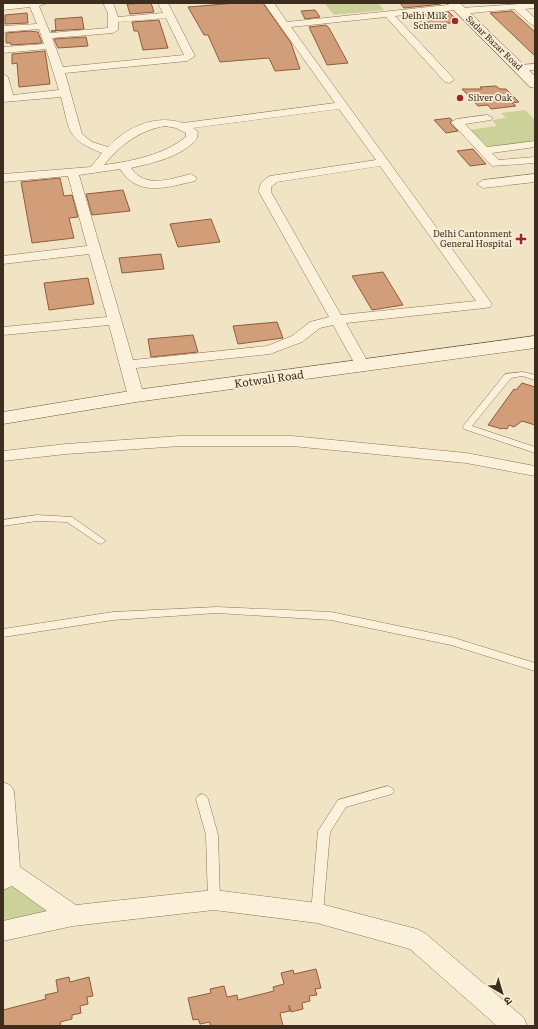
<svg xmlns="http://www.w3.org/2000/svg" width="538" height="1029" font-family="Literata,'Noto Sans Devanagari',serif">
<style>
.green{fill:#cbd198}
.building{fill:#d29d79;stroke:#8f5d3d}
.lines{fill:none;stroke-linecap:round;stroke-linejoin:round}
.lane-casing{stroke:#8e7559;stroke-width:1}
.street-casing{stroke:#8e7559;stroke-width:1}
.secondary-casing{stroke:#70563d;stroke-width:1}
.lane{fill:#fbf1da;fill-rule:evenodd}
.street{fill:#fbf1da;fill-rule:evenodd}
.secondary{fill:#fbf1da;fill-rule:evenodd}
.poi-dot{fill:#a22527;stroke:#f8eed6;stroke-width:1.5}
.labels{text-anchor:middle;stroke-width:3.5;stroke-linejoin:round;paint-order:stroke}
.far-poi-label{font-size:9px;fill:#3d2d1e;stroke:#f8eed6;text-anchor:end}
.far-street-label{font-size:9px;fill:#3d2d1e;stroke:#f8eed6}
.street-label{font-size:11px;fill:#3d2d1e;stroke:#f8eed6}
</style>
<rect width="100%" height="100%" fill="#f1e4c5"/>
<path class="green" d="M324 3H378L384 10 334 15Z
M525 110 535 120V142L487 149 469 130 497 126 492 120 506 118 501 113Z
M15 886 51 909 43 915 3 922V892L5 889Z"/>
<path class="building" d="M151 3 154 12 130 14 127 4Z
M236 3H263L291 43 300 69 275 71 269 58 220 62 208 35H204L188 7Z
M400 3H440L441 4 404 8Z
M315 10 320 17 305 19 301 11Z
M512 11 535 32V56L490 13Z
M449 12 459 22 422 26 412 16Z
M27 13 28 23 5 24V15Z
M82 17 84 29 51 31H56L55 19Z
M159 20 168 48 143 50 138 31H134L132 22Z
M326 25 329 28 348 63 327 65 309 27Z
M29 31 38 32 42 43 11 45V43H6V33Z
M86 37 88 46 58 48 54 39Z
M45 51 50 84 19 87 17 63 12 64V54Z
M496 86 500 89H506L519 102 512 103 516 106 491 109 488 105 478 106 462 89H482L480 87Z
M450 118 452 120 450 123 458 131 446 133 434 120Z
M473 149 486 164 470 166 457 151Z
M60 178 64 196 72 195 78 217 69 218 74 238 32 243 21 182Z
M123 190 130 211 92 215 86 194Z
M211 219 220 242 178 247 170 224Z
M161 254 164 269 122 273 119 258Z
M383 272 403 305 372 310 352 276Z
M88 278 94 304 49 310 44 283Z
M277 322 283 338 238 344 233 326Z
M193 335 198 352 151 357 148 339Z
M522 383 535 387V425L522 421 514 427 509 425 507 429 503 428 502 429 488 425 514 389 516 390Z
M316 969 321 988 315 989 317 995 309 996 310 1001 302 1003 303 1009 291 1012 290 1006H288L290 1011 280 1013 283 1026H210V1022L200 1024 198 1019 193 1020 188 998 211 993 210 989 224 986 227 997 237 995 238 1000 274 991 273 987 284 984 281 973 293 970 294 974Z
M69 977 70 982 89 977 93 996 87 997 88 1004 80 1006 81 1013 72 1015V1019L60 1022 61 1026H3V1010L46 999 45 995 58 992 56 980Z"/>
<g class="lines">
<defs>
<path id="lane" d="M523 372 535 375V380L522 376 511 378 472 426 535 447V453L464 429 463 427 464 425 505 374Z
M37 515 72 517 106 541 101 544 98 543 67 522 37 521 3 526V520Z
M217 607 331 612 451 637 535 663V671L451 645 331 620 217 613 113 620 3 637V629L113 612Z
M388 786 392 788 394 791 392 794 346 807 330 832 323 913 321 917 317 918 313 917 311 913 318 831 320 828 338 800Z
M202 794 206 796 208 799 218 835 220 900 218 904 214 905 210 904 208 900 206 835 196 799 198 796Z"/>
<path id="street" d="M15 3H48L39 6 50 33 108 28V13L103 3H113L118 17 163 13 158 3H168L195 56 187 61 65 73 82 134 92 142 108 147C127 127 155 114 183 123L335 103 264 3H274L287 22 457 4 460 5 461 8 535 3V8L525 9 535 18V26L532 25 514 9 461 14 458 13 457 10 395 16 453 78 454 80 449 83 445 82 386 17 291 27 492 304 490 307 485 308 346 323 370 366 368 369H358L356 366 333 325 320 328 302 342 270 354 136 368 144 396 141 399H131L128 396 109 325 3 335V327L107 317 89 254 3 264V256L87 246 68 176 3 182V174L91 167 102 153C66 139 70 131 61 97L3 102V74L8 77 13 95 59 90 46 49 3 53V47L44 44 39 29 3 32V26L37 24 30 7 3 10V4ZM166 18 184 55 63 67 52 38 113 33 118 30V22ZM339 109 376 160 270 176C263 180 259 184 259 192L329 317 310 322 292 336 267 346 133 360 79 175 120 169C138 198 168 187 195 181L197 178 191 174C170 179 145 189 131 168 152 163 183 157 197 138L198 132 193 128ZM165 126 176 128 186 133V137C163 155 133 161 104 165 120 145 140 130 165 126ZM380 166 476 301 341 315 271 192V187L277 182Z
M535 64V70L520 71 515 68 520 65Z
M487 115 493 118 491 120 465 124 487 147 535 141V147L492 153 499 160 535 157V163L492 166 451 122 457 119Z
M535 174V182L483 188 477 184 483 180Z
M180 436H292L466 453 535 466V476L466 463 292 446H180L66 454 3 461V451L66 444Z
M3 782 10 785 14 791 20 867 76 905 214 890 317 903 417 929 425 933 524 1018 527 1026H497L410 949 317 923 214 910 73 926 3 941V921L47 911 12 886 3 890Z"/>
<path id="secondary" d="M447 3H460L535 76V88L530 87Z
M535 336V348L136 402 3 424V412L136 390Z"/>
</defs>
<use href="#lane" class="lane-casing"/>
<use href="#street" class="street-casing"/>
<use href="#secondary" class="secondary-casing"/>
<use href="#lane" class="lane"/>
<use href="#street" class="street"/>
<use href="#secondary" class="secondary"/>
</g>
<g class="poi-dot">
<circle cx="455" cy="21" r="4"/>
<circle cx="460" cy="98" r="4"/>
<path d="M519 233h4v4h4v4h-4v4h-4v-4h-4v-4h4z"/>
</g>
<g class="labels">
<g class="far-poi-label">
<text x="447" y="19">Delhi Milk<tspan x="447" dy="10">Scheme</tspan></text>
<text x="468" y="101" text-anchor="start">Silver Oak</text>
<text x="512" y="237">Delhi Cantonment<tspan x="512" dy="10">General Hospital</tspan></text>
</g>
<g class="far-street-label">
<text transform="translate(494 43) rotate(44)" y="3">Sadar Bazar Road</text>
</g>
<g class="street-label">
<text transform="translate(269 379) rotate(-8)" y="4">Kotwali Road</text>
</g>
</g>
<rect width="538" height="1029" fill="none" stroke="#3d2d1e" stroke-width="8"/>
<g transform="translate(502 993) rotate(142)" stroke="#f8eed6" stroke-width="3" paint-order="stroke">
<path d="M0-3L7 15L0 10L-7 15Z" fill="#3d2d1e"/>
<text y="-6" font-size="11" font-weight="bold" text-anchor="middle" fill="#3d2d1e">उ</text>
</g>
</svg>
